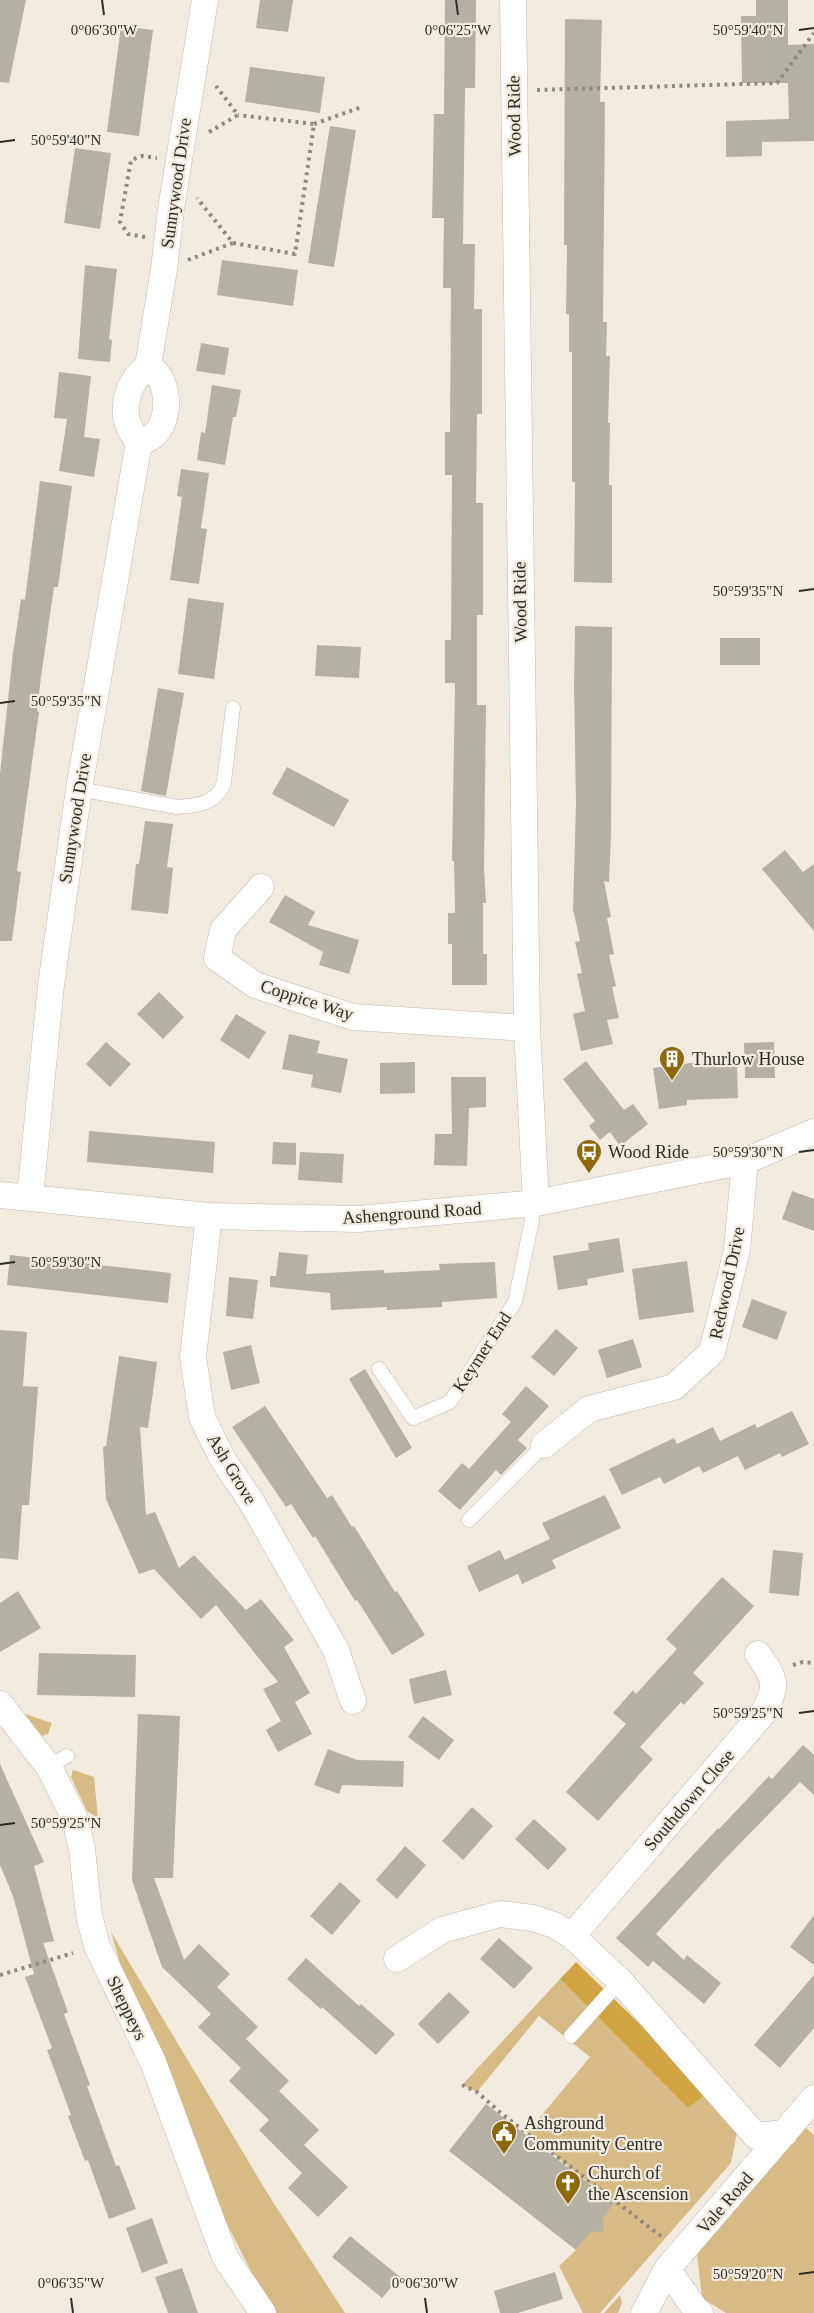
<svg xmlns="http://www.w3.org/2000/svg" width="814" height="2313" font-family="'Times New Roman',serif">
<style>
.green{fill:#d6bb84}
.forest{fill:#d1a544}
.building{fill:#b5b0a4}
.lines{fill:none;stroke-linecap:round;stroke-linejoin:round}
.service-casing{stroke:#c0baaf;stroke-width:15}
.minor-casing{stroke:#c0baaf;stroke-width:27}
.path{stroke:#8e8a82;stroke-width:4;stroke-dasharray:3 4.5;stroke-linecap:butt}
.service{stroke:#fff;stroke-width:14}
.minor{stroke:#fff;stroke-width:26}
.ticks{fill:none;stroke:#2f2d28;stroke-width:2}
.labels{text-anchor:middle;stroke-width:4.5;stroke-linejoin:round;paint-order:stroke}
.street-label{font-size:18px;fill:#2f2d28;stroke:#f1ebdf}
.poi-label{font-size:18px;fill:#2f2d28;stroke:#f1ebdf;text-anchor:start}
.ticks-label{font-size:15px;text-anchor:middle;fill:#2f2d28;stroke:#f1ebdf;stroke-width:4.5;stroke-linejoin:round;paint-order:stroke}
</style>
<rect width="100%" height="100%" fill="#f1ebdf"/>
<path class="green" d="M22 1713 52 1723 48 1734 42 1736Z
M73 1770 94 1777 98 1818 87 1811 71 1777Z
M111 1932 271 2199 345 2313H275L266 2301 221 2212 120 1963Z
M560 1979 688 2108 710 2092 740 2116 731 2163 600 2313H583L559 2266 576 2250 614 2203 527 2133 590 2057 539 2016 477 2092 462 2085Z
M806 2128 814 2135V2313H726L702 2298 697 2254Z
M620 2295 622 2303 618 2313H604Z"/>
<path class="forest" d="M576 1962 710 2092 688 2108 560 1979Z"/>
<path class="building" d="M0 0H26L9 83 0 82Z
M260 0H293L288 32 256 28Z
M445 0H476L475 88H465L463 244H475L474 309H482V414H477L476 503H483V615H477V705H486L484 868 486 903H483V954H487V985H452V944H448V913H455L454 861H452L455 683H445V640H451L452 475H445V432H450L451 288H443L444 218H432L434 114H444Z
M756 0H788V45L814 44V141L762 142V156L726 157V121L789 119 788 83H742L741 16H756Z
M565 19 602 20 600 102H605L603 322H607L606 356H610L608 423H610L609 485H612V583L574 582 575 482H572V352H569V314H566L567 245H564Z
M121 26 153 30 139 136 107 132Z
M250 67 325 77 320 113 245 102Z
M330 126 356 130 334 267 308 263Z
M75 148 111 153 100 229 64 223Z
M222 260 298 270 293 306 217 295Z
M85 265 117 269 109 339 112 340 110 362 78 359Z
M201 343 229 348 225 375 196 371Z
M59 372 91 376 84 437 100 439 94 477 59 471 67 419 54 418Z
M212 385 241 390 236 417H233L225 465 197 460 201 432 205 433Z
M181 469 209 473 201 528 207 529 199 584 170 580 182 497 177 496Z
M40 481 72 486 58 587H54L41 677 37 711 39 712 17 871 21 872 12 941H0V774L13 653 21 599 25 600Z
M188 598 224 603 214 679 178 674Z
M575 626 612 627 611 835 609 882 604 881 611 917 607 918 614 954 609 955 616 986 612 987 619 1018 607 1020 613 1044 581 1051 573 1014 585 1011 577 974 582 973 575 942 580 941 573 909 576 803 574 686Z
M720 638H760V665H720Z
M317 645 361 647 359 678 315 676Z
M158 688 184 693 166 796 141 791Z
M287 767 349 800 334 827 272 794Z
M145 821 173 824 167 867 173 868 168 914 131 910 136 864H139Z
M785 850 803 872 814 864V931L762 869Z
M285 895 315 912 308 925 359 940 349 974 319 965 323 952 269 922Z
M159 992 184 1017 163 1039 137 1014Z
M236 1014 266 1032 249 1059 220 1040Z
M289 1034 320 1041 317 1053 348 1059 341 1093 311 1087 313 1075 282 1069Z
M106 1042 131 1064 110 1087 86 1064Z
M774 1042 775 1078H745L744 1043Z
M586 1061 624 1110 633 1104 648 1124 620 1146 610 1132 600 1140 589 1126 595 1121 563 1079Z
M415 1062V1093L380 1094V1063Z
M737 1062 738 1098 687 1100V1105L659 1109 653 1068 691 1063Z
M451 1077H486V1107L469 1108 467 1166 434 1165 435 1134H452Z
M89 1131 215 1142 213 1173 87 1162Z
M273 1142 296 1143V1165L272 1164Z
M300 1152 344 1154 342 1183 298 1180Z
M792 1191 814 1199V1231L782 1219Z
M619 1238 624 1272 587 1279 588 1285 558 1290 553 1256 589 1250 588 1243Z
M279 1252 308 1255 306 1274 384 1270V1273L440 1270 439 1264 495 1262 497 1298 442 1302V1307L387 1310V1307L331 1310 330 1293 270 1287V1276H276Z
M10 1255 171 1273 168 1303 7 1285Z
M687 1261 694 1312 639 1320 632 1269Z
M229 1277 258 1280 253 1319 226 1316Z
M752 1299 787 1312 777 1340 742 1327Z
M556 1329 578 1348 554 1376 531 1357Z
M0 1330 27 1332 23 1386 38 1387 29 1505H22L18 1560 0 1558Z
M633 1339 642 1367 607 1378 598 1350Z
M251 1345 260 1383 231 1390 223 1352Z
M119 1356 157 1362 148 1428 140 1427 146 1515 155 1512 179 1568 194 1555 246 1610 261 1599 294 1640 284 1647 310 1693 295 1702 312 1734 278 1752 266 1730 281 1721 263 1689 278 1682 216 1605 201 1619 154 1569 139 1574 106 1499 103 1447 106 1446Z
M365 1369 412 1448 396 1458 349 1379Z
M526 1386 549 1406 518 1440 527 1448 501 1475 496 1470 460 1510 438 1491 462 1463 469 1469 511 1422 502 1414Z
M265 1406 327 1498 332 1495 352 1527 354 1526 395 1592 397 1591 425 1635 392 1655 357 1600 355 1601 315 1536 313 1538 291 1504 286 1507 232 1427Z
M792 1411 809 1444 782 1457 780 1453 745 1470 738 1456 703 1473 699 1466 664 1484 660 1477 622 1495 609 1469 674 1438 677 1444 713 1427 720 1441 755 1424 757 1428Z
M605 1495 621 1528 552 1560 556 1568 522 1584 518 1574 479 1592 467 1566 500 1550 505 1560 550 1539 542 1523Z
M773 1550 803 1553 799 1596 769 1593Z
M722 1577 754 1606 693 1673 704 1683 684 1705 681 1702 640 1747 653 1759 598 1821 566 1792 626 1724 613 1713 633 1690 636 1694 677 1649 666 1639Z
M18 1591 41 1628 0 1652V1603Z
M39 1653 136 1655 135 1697 37 1695Z
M446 1670 452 1695 414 1704 409 1679Z
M138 1714 180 1716 173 1878H154L184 1960 199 1944 230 1974 217 1987 258 2027 246 2039 289 2081 279 2091 319 2130 304 2145 348 2187 318 2217 288 2188 302 2173 259 2130 269 2120 229 2081 241 2068 198 2027 211 2014 162 1967 148 1927 132 1880Z
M423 1716 454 1740 439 1760 408 1737Z
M803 1745 814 1755V1795L800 1782 722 1862 656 1934 684 1960 687 1955 721 1983 704 2004 653 1961 648 1967 616 1938 718 1828 719 1829 769 1776 772 1779Z
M328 1749 357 1760 404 1761 403 1787 342 1785 339 1794 314 1785Z
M0 1764 44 1862 34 1866 54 1941 43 1943 68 2012 64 2014 90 2085 87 2086 116 2166 119 2165 136 2209 109 2219 88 2160 85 2161 68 2116 71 2115 47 2050 52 2048 25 1977 34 1974 13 1896 0 1865Z
M472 1807 493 1826 463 1860 442 1841Z
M534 1819 567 1849 548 1870 515 1839Z
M405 1846 426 1865 397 1899 376 1880Z
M340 1882 361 1901 332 1935 310 1916Z
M814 1915V1965L790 1947Z
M499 1938 533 1968 514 1989 480 1959Z
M306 1958 359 2006 361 2004 395 2034 376 2055 322 2007 321 2009 287 1979Z
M814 1975V2028L780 2068 754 2045Z
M449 1992 470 2012 438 2044 418 2024Z
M486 2104 614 2203 603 2219 604 2231 591 2232 576 2250 449 2151Z
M152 2218 168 2263 142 2273 126 2228Z
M350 2236 400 2277 382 2298 332 2257Z
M182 2268 190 2290 198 2313H168L155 2277Z
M555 2272 563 2299 518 2313H500L494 2291Z"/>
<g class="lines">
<defs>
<path id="service" d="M79 789 177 807C197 806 218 803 224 782L233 708
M379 1369 413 1418 450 1402 515 1302 532 1220 530 1204
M469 1520 544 1445
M49 1767 67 1756
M571 2036 620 1981"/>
<path id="minor" d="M513 0 527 1028 536 1203
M148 366 164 269 171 209 205 0
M148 366C174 380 173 437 139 442 117 418 124 385 148 366Z
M261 887 223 930 217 958 255 985 353 1017 527 1028
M0 1195 209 1216 359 1219 536 1203 745 1161 814 1132
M30 1197 51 985 79 789 139 442
M209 1216 193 1357 202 1417 222 1458 251 1501 336 1650 353 1701
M544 1445 589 1409 674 1387 712 1352 737 1250 745 1161
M0 1704 49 1767 75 1819 82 1849 89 1915 97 1946 153 2062 225 2257 263 2313
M572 1936 764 1712C778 1683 776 1681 758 1654
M397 1959 442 1930 500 1914 533 1918 554 1925 572 1936 620 1981 756 2136 785 2133
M667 2269 696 2310 700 2313
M644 2313 667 2269 814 2098"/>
</defs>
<use href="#service" class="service-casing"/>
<use href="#minor" class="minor-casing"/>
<path class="path" d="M537 90 777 83 814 33
M314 124 362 107
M209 132 238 115 216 86
M145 237 128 234 120 222 131 160 142 156 157 158
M233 243 295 254 314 124 238 115
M188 260 233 243 197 198
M793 1665 803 1662 814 1663
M0 1975 73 1953
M462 2085 477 2092 502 2114 662 2237"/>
<use href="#service" class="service"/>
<use href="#minor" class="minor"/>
</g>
<path class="ticks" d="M102 0 104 15M456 0 458 15M799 30 814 28M0 142 15 140M799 591 814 589M0 703 15 701M799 1152 814 1150M0 1264 15 1262M799 1713 814 1711M0 1825 15 1823M799 2274 814 2272M71 2298 73 2313M425 2298 427 2313"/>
<defs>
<symbol id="building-pin" viewBox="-11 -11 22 30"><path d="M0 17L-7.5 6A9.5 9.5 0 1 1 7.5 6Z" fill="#8c690a" stroke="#f1ebdf"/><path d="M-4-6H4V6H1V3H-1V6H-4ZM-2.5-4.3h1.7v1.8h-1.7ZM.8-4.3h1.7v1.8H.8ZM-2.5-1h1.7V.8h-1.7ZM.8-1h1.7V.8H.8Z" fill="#fff"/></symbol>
<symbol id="bus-pin" viewBox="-11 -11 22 30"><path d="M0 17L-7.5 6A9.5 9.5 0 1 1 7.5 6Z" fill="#8c690a" stroke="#f1ebdf"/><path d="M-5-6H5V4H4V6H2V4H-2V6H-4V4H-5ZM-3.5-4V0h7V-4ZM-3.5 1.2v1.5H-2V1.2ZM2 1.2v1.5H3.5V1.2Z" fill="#fff"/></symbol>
<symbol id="civic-pin" viewBox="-11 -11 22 30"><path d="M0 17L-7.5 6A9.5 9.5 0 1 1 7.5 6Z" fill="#8c690a" stroke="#f1ebdf"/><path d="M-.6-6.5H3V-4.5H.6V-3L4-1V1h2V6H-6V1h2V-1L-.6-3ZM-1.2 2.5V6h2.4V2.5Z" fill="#fff"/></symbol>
<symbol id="church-pin" viewBox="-11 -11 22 30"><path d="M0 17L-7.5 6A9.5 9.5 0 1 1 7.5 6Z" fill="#8c690a" stroke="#f1ebdf"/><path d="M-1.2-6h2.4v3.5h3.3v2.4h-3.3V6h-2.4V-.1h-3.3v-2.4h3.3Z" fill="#fff"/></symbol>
</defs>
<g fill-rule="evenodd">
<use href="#building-pin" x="657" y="1044" width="30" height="40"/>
<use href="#bus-pin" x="574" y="1137" width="30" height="40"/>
<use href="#civic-pin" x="489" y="2118" width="30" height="40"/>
<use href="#church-pin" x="553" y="2168" width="30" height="40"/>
</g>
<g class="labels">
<g class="street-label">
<text transform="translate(514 116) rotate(-91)" y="6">Wood Ride</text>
<text transform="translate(176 183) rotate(-82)" y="6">Sunnywood Drive</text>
<text transform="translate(520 602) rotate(-91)" y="6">Wood Ride</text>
<text transform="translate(75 818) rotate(-81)" y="6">Sunnywood Drive</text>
<text transform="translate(307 1000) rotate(18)" y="6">Coppice Way</text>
<text transform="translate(412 1213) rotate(-4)" y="6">Ashenground Road</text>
<text transform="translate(727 1283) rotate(-78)" y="6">Redwood Drive</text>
<text transform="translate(482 1352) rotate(-57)" y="6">Keymer End</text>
<text transform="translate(232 1469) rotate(59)" y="6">Ash Grove</text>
<text transform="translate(689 1800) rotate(-49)" y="6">Southdown Close</text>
<text transform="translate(127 2008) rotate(64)" y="6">Sheppeys</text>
<text transform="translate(725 2203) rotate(-49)" y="6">Vale Road</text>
</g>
<g class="poi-label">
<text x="692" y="1065">Thurlow House</text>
<text x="608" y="1158">Wood Ride</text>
<text x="524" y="2129">Ashground<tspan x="524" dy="21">Community Centre</tspan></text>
<text x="588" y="2179">Church of<tspan x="588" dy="21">the Ascension</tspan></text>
</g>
</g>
<g class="ticks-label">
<text x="104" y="35">0°06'30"W</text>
<text x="458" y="35">0°06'25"W</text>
<text x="748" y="35">50°59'40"N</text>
<text x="66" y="145">50°59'40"N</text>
<text x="748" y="596">50°59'35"N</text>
<text x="66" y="706">50°59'35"N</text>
<text x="748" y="1157">50°59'30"N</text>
<text x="66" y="1267">50°59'30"N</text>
<text x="748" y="1718">50°59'25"N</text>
<text x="66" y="1828">50°59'25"N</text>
<text x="748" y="2279">50°59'20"N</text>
<text x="71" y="2288">0°06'35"W</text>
<text x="425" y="2288">0°06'30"W</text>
</g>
</svg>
